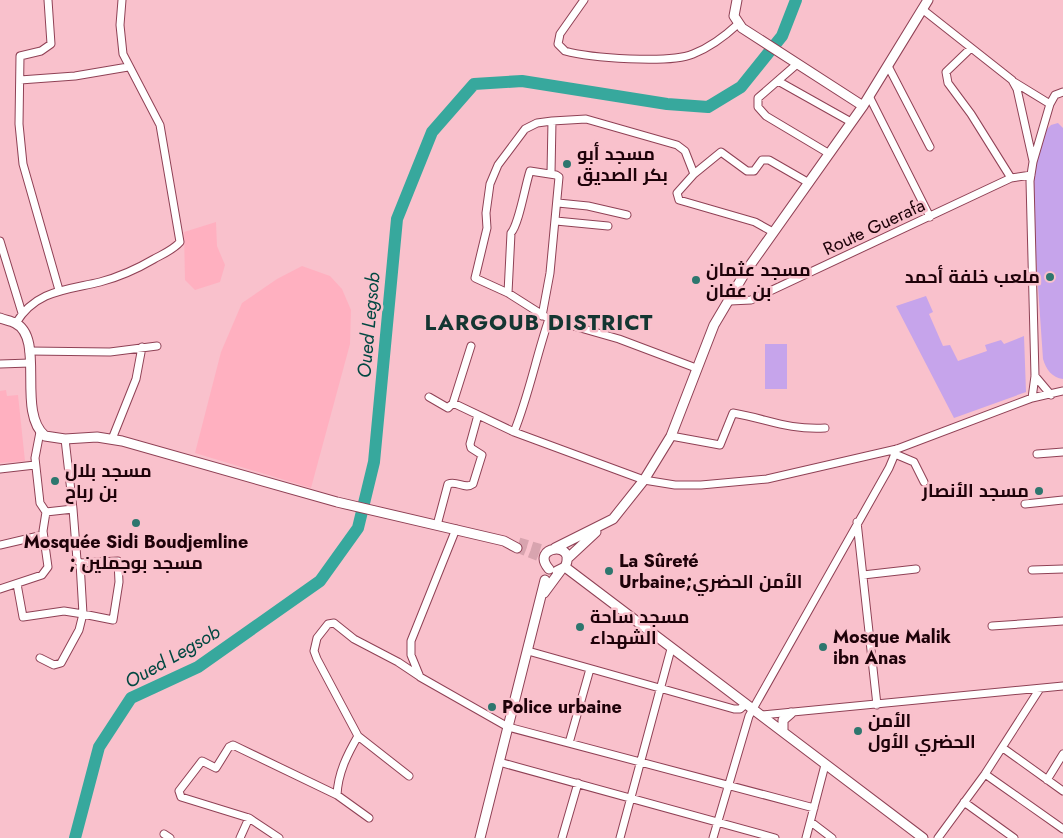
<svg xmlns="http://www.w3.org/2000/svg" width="1063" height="838" font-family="Jost,Cairo,sans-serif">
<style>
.built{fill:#ffb0c0}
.green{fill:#c6a4eb}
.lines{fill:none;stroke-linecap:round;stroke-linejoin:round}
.river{stroke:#37a89d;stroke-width:12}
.major-tunnel{stroke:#d8a4af;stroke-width:9;stroke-dasharray:9 4.5;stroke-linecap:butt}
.minor-casing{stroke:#8f4155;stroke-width:9}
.major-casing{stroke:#8f4155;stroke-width:11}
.minor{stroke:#fff;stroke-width:7}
.major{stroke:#fff;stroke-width:9}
.poi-dot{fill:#2e766e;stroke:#f9c1cc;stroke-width:2}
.labels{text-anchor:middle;stroke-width:5;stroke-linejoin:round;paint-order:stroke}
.poi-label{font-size:18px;font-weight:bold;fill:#1e0209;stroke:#f9c1cc;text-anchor:start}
.street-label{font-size:18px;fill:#1e0209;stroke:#f9c1cc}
.water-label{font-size:19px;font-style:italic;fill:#024842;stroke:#f9c1cc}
.district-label{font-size:22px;font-weight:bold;letter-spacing:1px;fill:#143632;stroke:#f9c1cc}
</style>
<rect width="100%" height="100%" fill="#f9c1cc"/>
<path class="built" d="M216 222 217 246 225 265 220 282 195 290 185 280 184 232Z
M302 266 330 276 342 289 351 310 350 344 311 488 195 453 221 352 242 303 277 279Z
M6 390 7 396 18 395 25 461 0 463V391Z"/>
<path class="green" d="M1058 123 1063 128V379C1052 378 1046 369 1043 359L1031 185 1045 131 1051 125Z
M926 296 933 312 929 314 943 346 950 345 958 361 987 351 985 345 1001 340 1004 344 1024 336 1026 392 954 418 896 306Z
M765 344H787V389H765Z"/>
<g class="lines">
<path class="river" d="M75 838 99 747 131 698 198 667 320 581 358 528 374 462 397 219 432 132 474 84 522 81 667 104 708 107 741 87 782 36 796 0"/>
<path class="major-tunnel" d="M519 542 545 550
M517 548 542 558"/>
<defs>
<path id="minor" d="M48 0 51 44 41 51 20 56 19 124 23 164 59 290
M584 0 560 34 558 44 565 51C590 58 669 64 693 54 711 47 724 37 738 24
M922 9 1012 80 1017 89 1033 161
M971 48 946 72 948 83 971 114 1011 178
M797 64 758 98V107L766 116 828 153
M888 66 930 147
M20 80 75 76 128 67
M778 81 851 122
M1014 82 1050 104
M869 96 930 217
M552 121 537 123 525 129 498 165 490 184 486 213 487 228 475 278 508 293 549 319 619 339 696 368
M551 173 552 121 586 119 677 145 685 151 694 174 677 193 679 200 755 222 773 232
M694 174 721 152 747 171H754L762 160H769L809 183
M558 203 588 206 627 215
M556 221 608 226
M0 241 22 313
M508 293 511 233C519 224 525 186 530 171L556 175 559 177 550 273 542 316
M730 301 751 300 1011 178 1031 175
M16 323C36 290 67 290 100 282 119 277 137 269 154 259 163 254 173 250 180 242L160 125 123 54 120 25 122 0
M29 351 110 352 157 346
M0 364 30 363
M1035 376 1051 395
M429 397 448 408 453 403 514 432 644 480 675 485H701L767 479 897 449 1032 398 1063 391
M1032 398 1035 376 1030 181 1033 162 1050 104 1055 95 1063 92
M453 403 471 346
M40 432 35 458 40 503 46 512 73 509 65 439
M514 432C529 395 536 357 549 319
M671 436 720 445 733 413C768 419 787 430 825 428
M112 439 136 379 142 347
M895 454 914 462 924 482
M1037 454 1063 452
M0 469 35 465
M1025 504 1063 500
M73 509 77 560 80 563 83 614 113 620 119 582 118 561 80 563
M857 522 877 705
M437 525 448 484C457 480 465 490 473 484L482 455 471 448 470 444 478 415
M456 529 411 641V655L420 677 508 727 814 808
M0 545 43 535
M1032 570 1063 569
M863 575 916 569
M17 584 23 617 64 611 83 614 79 630 61 663 54 665 40 658
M0 589 42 575 48 567 43 531 46 512
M992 626 1063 621
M528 651 734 709H740L746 704
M761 715 1063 686
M358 736C347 755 338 773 337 795L369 818
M569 743 590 669
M1003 748 1063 791
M499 762 775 838
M985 774 1063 829
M409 776 358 736 317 659 314 651 317 638 328 624 334 623 354 639 398 662 419 676
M1047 780 1063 754
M964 802 1014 838
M249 818 181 797 179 791 202 761 216 768 229 747 233 745 337 795
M811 822 832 838
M164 834 170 838
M240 838 249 818 279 838
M562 838 578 783
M620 838 671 649
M713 838 749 716 889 468 897 449
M806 838 825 765
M938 838 985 774 1039 690"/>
<path id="major" d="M737 0 734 16 742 28 863 106
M0 318C5 320 11 321 15 323 46 338 16 412 45 436L65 439 97 437 122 441 337 502 504 541 517 548
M555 548 613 519 644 480 671 436 714 325 746 271 863 106 928 0
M567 559 596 532
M565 567 923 838
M549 569C529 546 578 540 565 567L557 571
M544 593 561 570
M783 732V720L791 713
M480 838 545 580"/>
</defs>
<use href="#minor" class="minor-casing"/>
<use href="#major" class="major-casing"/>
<use href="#minor" class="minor"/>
<use href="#major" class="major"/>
</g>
<g class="poi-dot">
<circle cx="567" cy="164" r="5"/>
<circle cx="1050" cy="277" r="5"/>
<circle cx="696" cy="280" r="5"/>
<circle cx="55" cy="481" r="5"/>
<circle cx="1039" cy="491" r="5"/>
<circle cx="136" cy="523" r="5"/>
<circle cx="609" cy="571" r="5"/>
<circle cx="580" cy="627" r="5"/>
<circle cx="823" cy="647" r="5"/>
<circle cx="492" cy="707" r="5"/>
<circle cx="858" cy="731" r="5"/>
</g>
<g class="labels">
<g class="poi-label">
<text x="577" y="160">مسجد أبو<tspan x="577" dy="21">بكر الصديق</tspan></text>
<text x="706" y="276">مسجد عثمان<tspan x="706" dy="21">بن عفان</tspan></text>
<text x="1040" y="283" text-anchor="end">ملعب خلفة أحمد</text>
<text x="65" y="477">مسجد بلال<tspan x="65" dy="21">بن رباح</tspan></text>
<text x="1029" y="497" text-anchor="end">مسجد الأنصار</text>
<text x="136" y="548" text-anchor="middle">Mosquée Sidi Boudjemline<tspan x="136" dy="21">; مسجد بوجملين</tspan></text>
<text x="619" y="567">La Sûreté<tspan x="619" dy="21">Urbaine;الأمن الحضري</tspan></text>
<text x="590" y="623">مسجد ساحة<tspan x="590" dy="21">الشهداء</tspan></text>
<text x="833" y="643">Mosque Malik<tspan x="833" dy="21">ibn Anas</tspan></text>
<text x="502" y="713">Police urbaine</text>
<text x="868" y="727">الأمن<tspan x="868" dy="21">الحضري الأول</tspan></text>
</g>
<g class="street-label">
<text transform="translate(874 227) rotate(-25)" y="6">Route Guerafa</text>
</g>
<g class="water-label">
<text transform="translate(368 325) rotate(-85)" y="7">Oued Legsob</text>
<text transform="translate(172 656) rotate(-30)" y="7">Oued Legsob</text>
</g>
<g class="district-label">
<text x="539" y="330">LARGOUB DISTRICT</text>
</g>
</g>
</svg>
